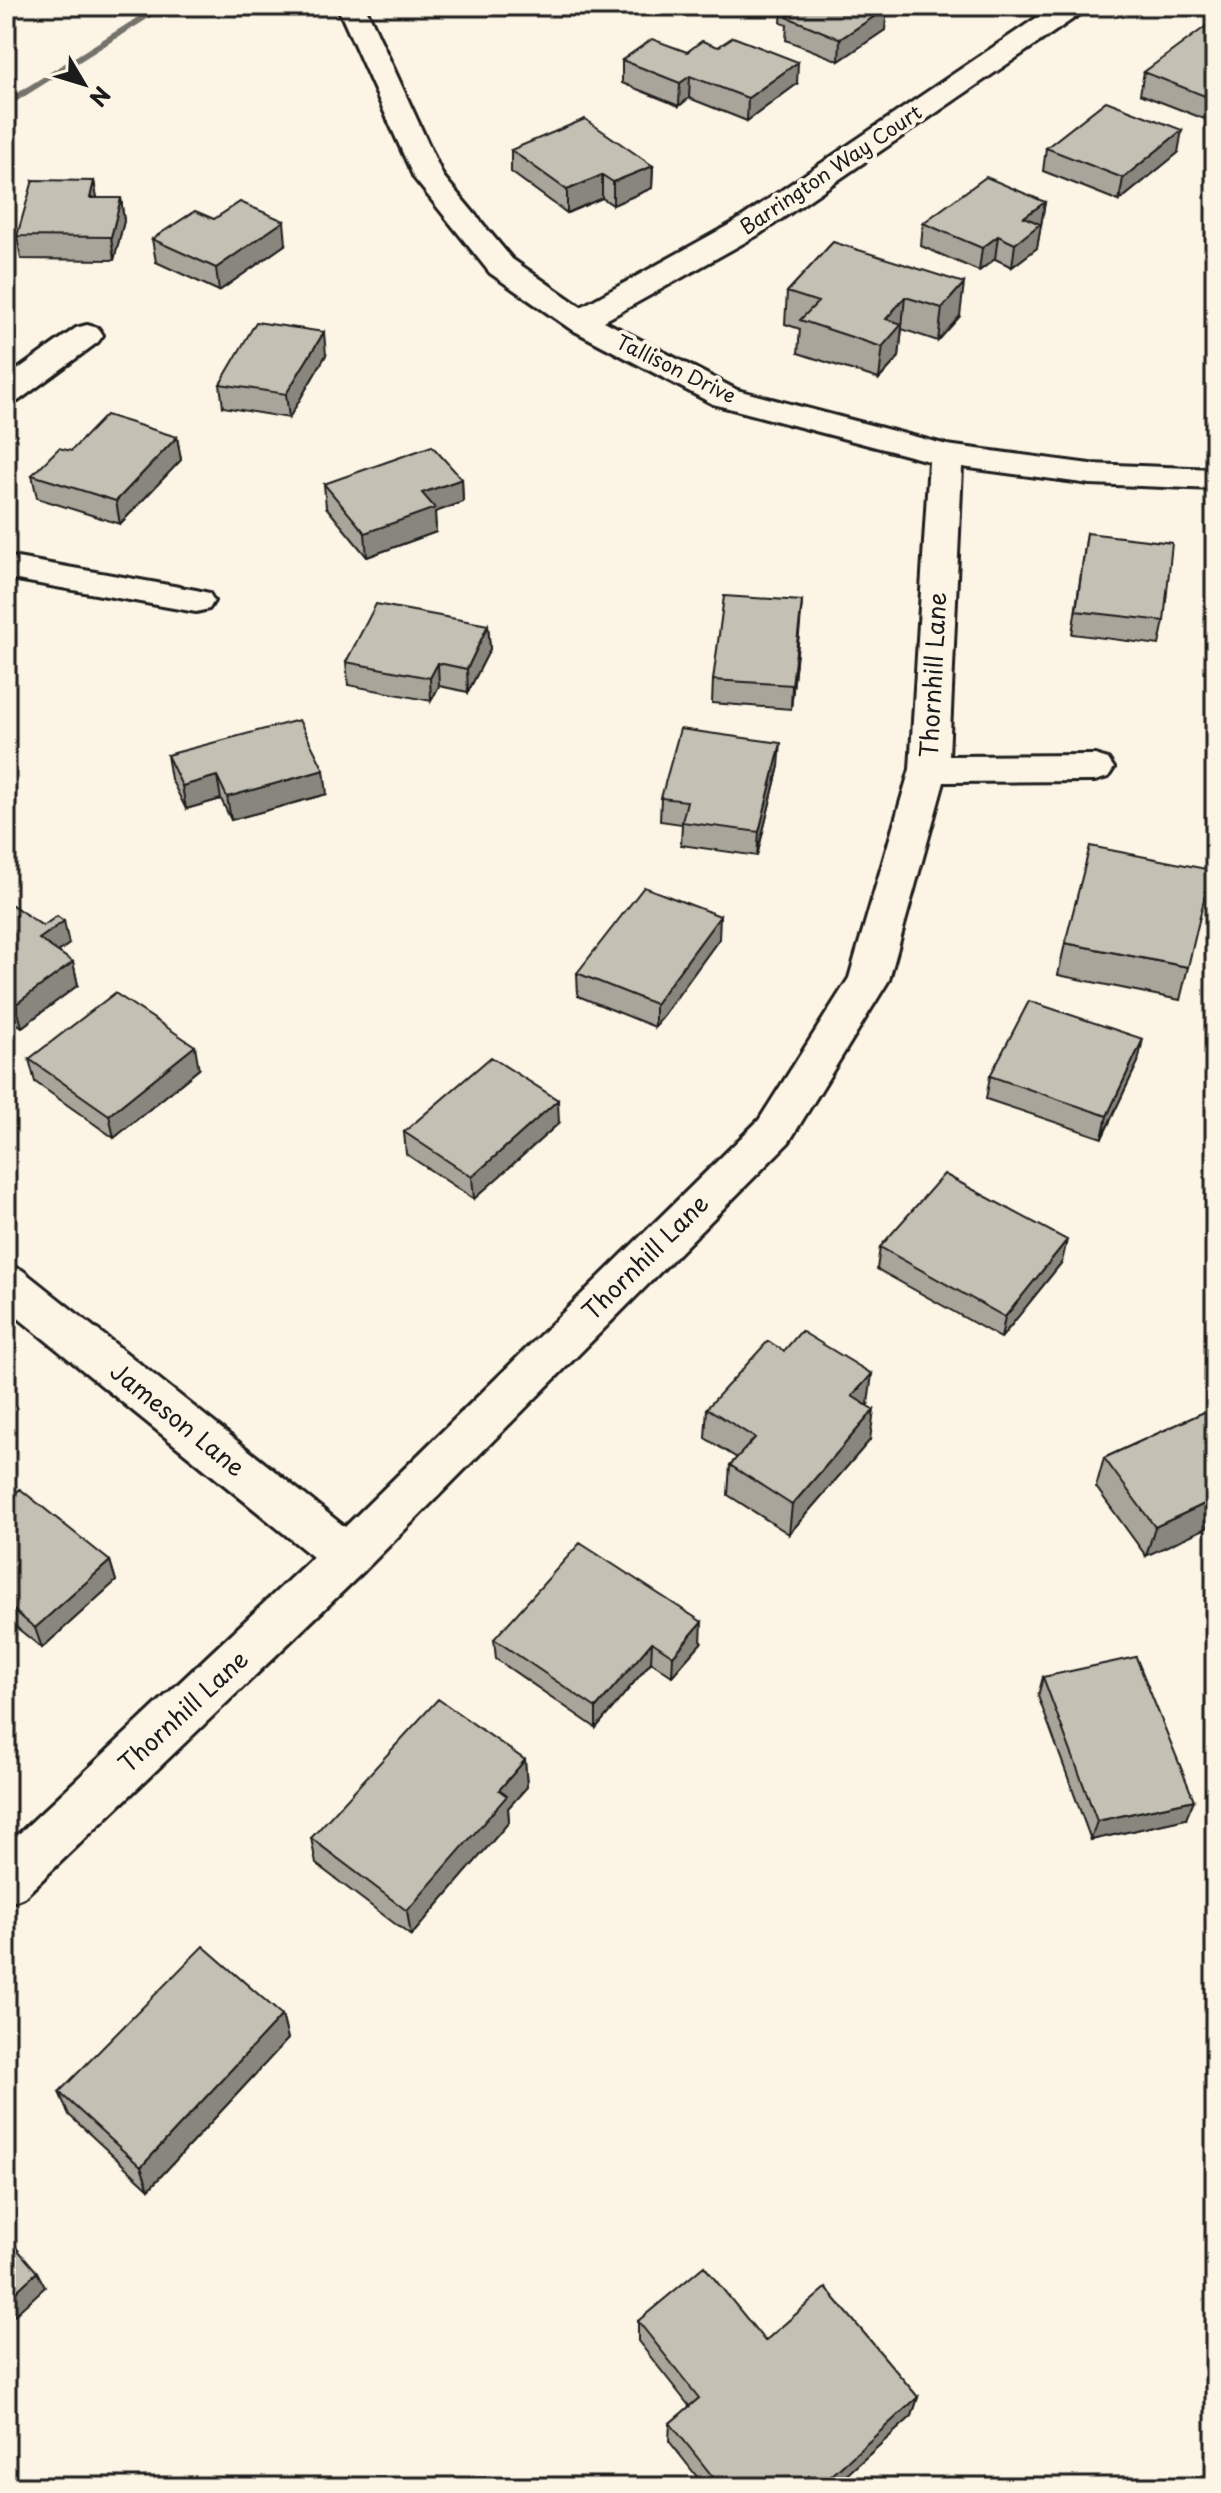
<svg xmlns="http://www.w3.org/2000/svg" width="1221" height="2493" font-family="'Playpen Sans',sans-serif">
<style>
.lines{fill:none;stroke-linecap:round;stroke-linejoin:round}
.stream{fill:#75726c;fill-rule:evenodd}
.minor-casing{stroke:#1c1c1c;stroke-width:6}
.minor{fill:#fcf5e5;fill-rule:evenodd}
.wall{fill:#a9a59a;stroke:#1c1c1c;stroke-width:2}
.shaded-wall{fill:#89867d;stroke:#1c1c1c;stroke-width:2}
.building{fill:#c4c0b3;stroke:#1c1c1c;stroke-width:2}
.labels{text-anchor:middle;stroke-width:8;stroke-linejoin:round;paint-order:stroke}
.far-street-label{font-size:20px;fill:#1c1c1c;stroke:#fcf5e5}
.street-label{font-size:24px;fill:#1c1c1c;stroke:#fcf5e5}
</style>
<rect width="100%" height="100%" fill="#fcf5e5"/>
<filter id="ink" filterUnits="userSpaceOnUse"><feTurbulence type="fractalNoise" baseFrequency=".0125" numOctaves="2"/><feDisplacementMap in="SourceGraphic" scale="16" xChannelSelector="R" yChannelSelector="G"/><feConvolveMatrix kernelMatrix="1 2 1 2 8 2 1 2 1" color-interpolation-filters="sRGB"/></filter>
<g filter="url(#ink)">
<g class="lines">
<path class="stream" d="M156 6H168L6 108V100Z"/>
<defs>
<path id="minor" d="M337 6H365L443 176 512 259 581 307 736 221 1054 6H1087L1083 12 758 235 604 321 737 390 947 445 1090 464 1215 469V489L1090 484 962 467 949 756 1095 755 1108 759 1114 768 1108 777 1095 781 944 782 889 980 789 1142 364 1571 24 1897 6 1904V1846L313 1557 6 1308V1265L22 1270 345 1527 759 1120 849 978 910 769 929 461 713 404 569 328 490 273 414 178Z
M87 325 98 328 103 335 98 342 18 401 6 404V378L76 328Z
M6 556 196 590 209 593 214 601 209 609 196 612 6 578Z"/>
</defs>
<use href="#minor" class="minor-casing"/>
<use href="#minor" class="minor"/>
</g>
<path class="wall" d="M777 6H883L885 30 839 61 786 40 787 25 781 23 782 8Z
M1215 26V123L1140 94 1144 72Z
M687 52 797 84 747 121 689 98 679 106 622 83V60Z
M1046 148 1178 153 1119 201 1043 171Z
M511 150 653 166 652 188 613 205 602 198 567 213 511 172Z
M94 181 97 198H121L124 221 114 260 21 259 17 236Z
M1045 202 1037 248 1012 267 995 259 979 271 921 246 923 223Z
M214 219 286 244 219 291 156 262 152 239Z
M833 242 960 316 938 341 902 329 899 357 879 379 798 353 800 329 785 324 787 292Z
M326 355 289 418 223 407 220 384Z
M177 437 181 460 120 524 37 498 32 475Z
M462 479 463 502 435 512 436 532 367 557 326 507 324 484Z
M1087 533 1164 621 1159 645 1072 634Z
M802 601 791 709 712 703 713 680Z
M488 625 490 649 468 692 439 686 431 701 348 685 346 662Z
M167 755 327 794 231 820 221 799 186 809 171 779Z
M779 766 757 856 681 845 682 824 660 821 661 798Z
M6 901 69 944 58 952 73 962 78 985 22 1027 6 1016Z
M719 939 655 1027 578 996 577 973Z
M1065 943 1188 967 1180 1000 1058 975Z
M29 1059 199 1069 114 1138 35 1082Z
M1138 1062 1102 1138 986 1099 990 1076Z
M559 1123 474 1199 406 1154 404 1132Z
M880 1247 1062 1262 1001 1338 877 1269Z
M868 1404 866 1406 870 1440 789 1534 728 1495 730 1465 737 1458 705 1438 707 1408Z
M1215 1407 1146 1556 1096 1487 1104 1458Z
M6 1502 110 1561 116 1581 42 1648 6 1619Z
M494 1639 701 1643 672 1676 651 1662 596 1728 496 1659Z
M1043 1677 1186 1819 1091 1840 1038 1696Z
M525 1760 527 1787 508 1808 509 1822 411 1936 316 1864 311 1838Z
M282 2015 288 2039 149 2189 69 2115 59 2092Z
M638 2321 765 2341 918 2397 912 2416 833 2487H705L669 2441 670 2423 690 2407 638 2341Z"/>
<path class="shaded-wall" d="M887 8 885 30 839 61 840 39Z
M798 62 797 84 747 121 748 98Z
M690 76 689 98 679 106 680 83Z
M1182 130 1178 153 1119 201 1123 178Z
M653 166 652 188 613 205V182Z
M602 175V198L567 213V190Z
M94 181 98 204 90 198Z
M121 198 124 221 114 260 111 237Z
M1045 202 1037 248 1012 267 1015 244 1024 217Z
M284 221 286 244 219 291 216 268Z
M998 236 995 259 979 271 982 248Z
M964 283 960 316 938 341 942 308Z
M905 297 899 357 879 379 886 319Z
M324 332 326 355 289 418 286 394Z
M177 437 181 460 120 524 116 501Z
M462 479 463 502 435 512 436 532 367 557 365 533 422 493Z
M802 601 800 625 791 709 792 685Z
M488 625 490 649 468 692 467 669Z
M438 663 439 686 431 701 430 678Z
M781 743 779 766 757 856 759 832Z
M324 770 327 794 231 820 227 797Z
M217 776 221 799 186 809 182 786Z
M720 916 719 939 655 1027V1004Z
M64 921 69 944 44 962 39 939Z
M73 962 78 985 22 1027 16 1004Z
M1143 1039 1138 1062 1102 1138 1107 1116Z
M195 1046 199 1069 114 1138 109 1115Z
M558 1100 559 1123 474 1199 472 1177Z
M1067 1240 1062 1262 1001 1338 1005 1317Z
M872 1374 868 1404 848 1426 852 1396Z
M874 1410 870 1440 789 1534 792 1505Z
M1215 1499V1524L1146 1556 1155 1527Z
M110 1561 116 1581 42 1648 35 1628Z
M702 1622 701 1643 672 1676 673 1656Z
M652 1642 651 1662 596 1728V1708Z
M525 1760 527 1787 508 1808 509 1822 411 1936 407 1911 499 1790Z
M1194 1800 1186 1819 1091 1840 1097 1821Z
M282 2015 288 2039 149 2189 141 2167Z
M37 2272 45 2287 6 2323V2301Z
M918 2397 912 2416 833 2487H818Z
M809 2476 807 2487H798Z"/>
<path class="building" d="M796 6H883L887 8 840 39 787 17 801 8Z
M1209 24 1215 26V100L1144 72Z
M733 37 798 62 748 98 690 76 680 83 622 60 652 39 687 52 702 41 718 47Z
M1106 101 1182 130 1123 178 1046 148Z
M585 119 653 166 613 182 602 175 567 190 511 150Z
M986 177 1045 202 1024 217 1040 224 1015 244 998 236 982 248 923 223Z
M33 180 94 181 90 198H121L111 237 17 236Z
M240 202 284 221 216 268 152 239 195 211 214 219Z
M833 242 964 283 942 308 905 297 886 319 902 324 882 347 800 320 818 302 787 292Z
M256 322 324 332 286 394 220 384Z
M106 415 177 437 116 501 32 475 59 448 71 451Z
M432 446 462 479 422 493 435 508 365 533 324 484Z
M1087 533 1172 543 1164 621 1076 611Z
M724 596 802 601 792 685 713 680Z
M376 604 488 625 467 669 438 663 430 678 346 662Z
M299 720 324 770 227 797 217 776 182 786 167 755Z
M680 729 781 743 759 832 682 822 687 801 661 798Z
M1090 846 1211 870 1188 967 1065 943Z
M644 887 720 916 655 1004 577 973Z
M6 901 43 926 57 916 64 921 39 939 73 962 16 1004 6 997Z
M115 993 195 1046 109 1115 29 1059Z
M1029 1001 1143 1039 1107 1116 990 1076Z
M491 1057 558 1100 472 1177 404 1132Z
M944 1174 1067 1240 1005 1317 880 1247Z
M801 1331 872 1374 852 1396 874 1410 792 1505 730 1465 755 1438 707 1408 768 1341 784 1351Z
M1215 1407V1499L1155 1527 1104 1458Z
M20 1489 110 1561 35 1628 6 1604V1502Z
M580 1543 702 1622 673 1656 652 1642 596 1708 494 1639Z
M1136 1657 1194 1800 1097 1821 1043 1677Z
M438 1699 525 1760 499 1790 507 1796 407 1911 311 1838Z
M203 1946 282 2015 141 2167 59 2092Z
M6 2236 37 2272 6 2301Z
M704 2266 765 2341 826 2288 918 2397 819 2487 809 2476 798 2487H721L670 2423 699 2398 638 2321Z"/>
</g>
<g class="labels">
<g class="far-street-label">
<text transform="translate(831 170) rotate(-34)" y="7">Barrington Way Court</text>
<text transform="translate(676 369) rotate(26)" y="7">Tallison Drive</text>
</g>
<g class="street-label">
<text transform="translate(934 675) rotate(-87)" y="8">Thornhill Lane</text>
<text transform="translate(646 1258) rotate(-45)" y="8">Thornhill Lane</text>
<text transform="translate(177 1420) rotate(39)" y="8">Jameson Lane</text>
<text transform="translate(184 1712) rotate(-43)" y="8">Thornhill Lane</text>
</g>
</g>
<rect width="1221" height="2493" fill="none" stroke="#fcf5e5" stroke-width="32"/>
<rect x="16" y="16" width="1189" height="2461" fill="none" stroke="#1c1c1c" stroke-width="3" filter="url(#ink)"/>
<g transform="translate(84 84) rotate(128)" stroke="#fcf5e5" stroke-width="6" paint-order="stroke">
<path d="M0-6L14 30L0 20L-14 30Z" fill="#1c1c1c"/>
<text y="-12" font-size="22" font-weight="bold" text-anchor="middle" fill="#1c1c1c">N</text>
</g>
</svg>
